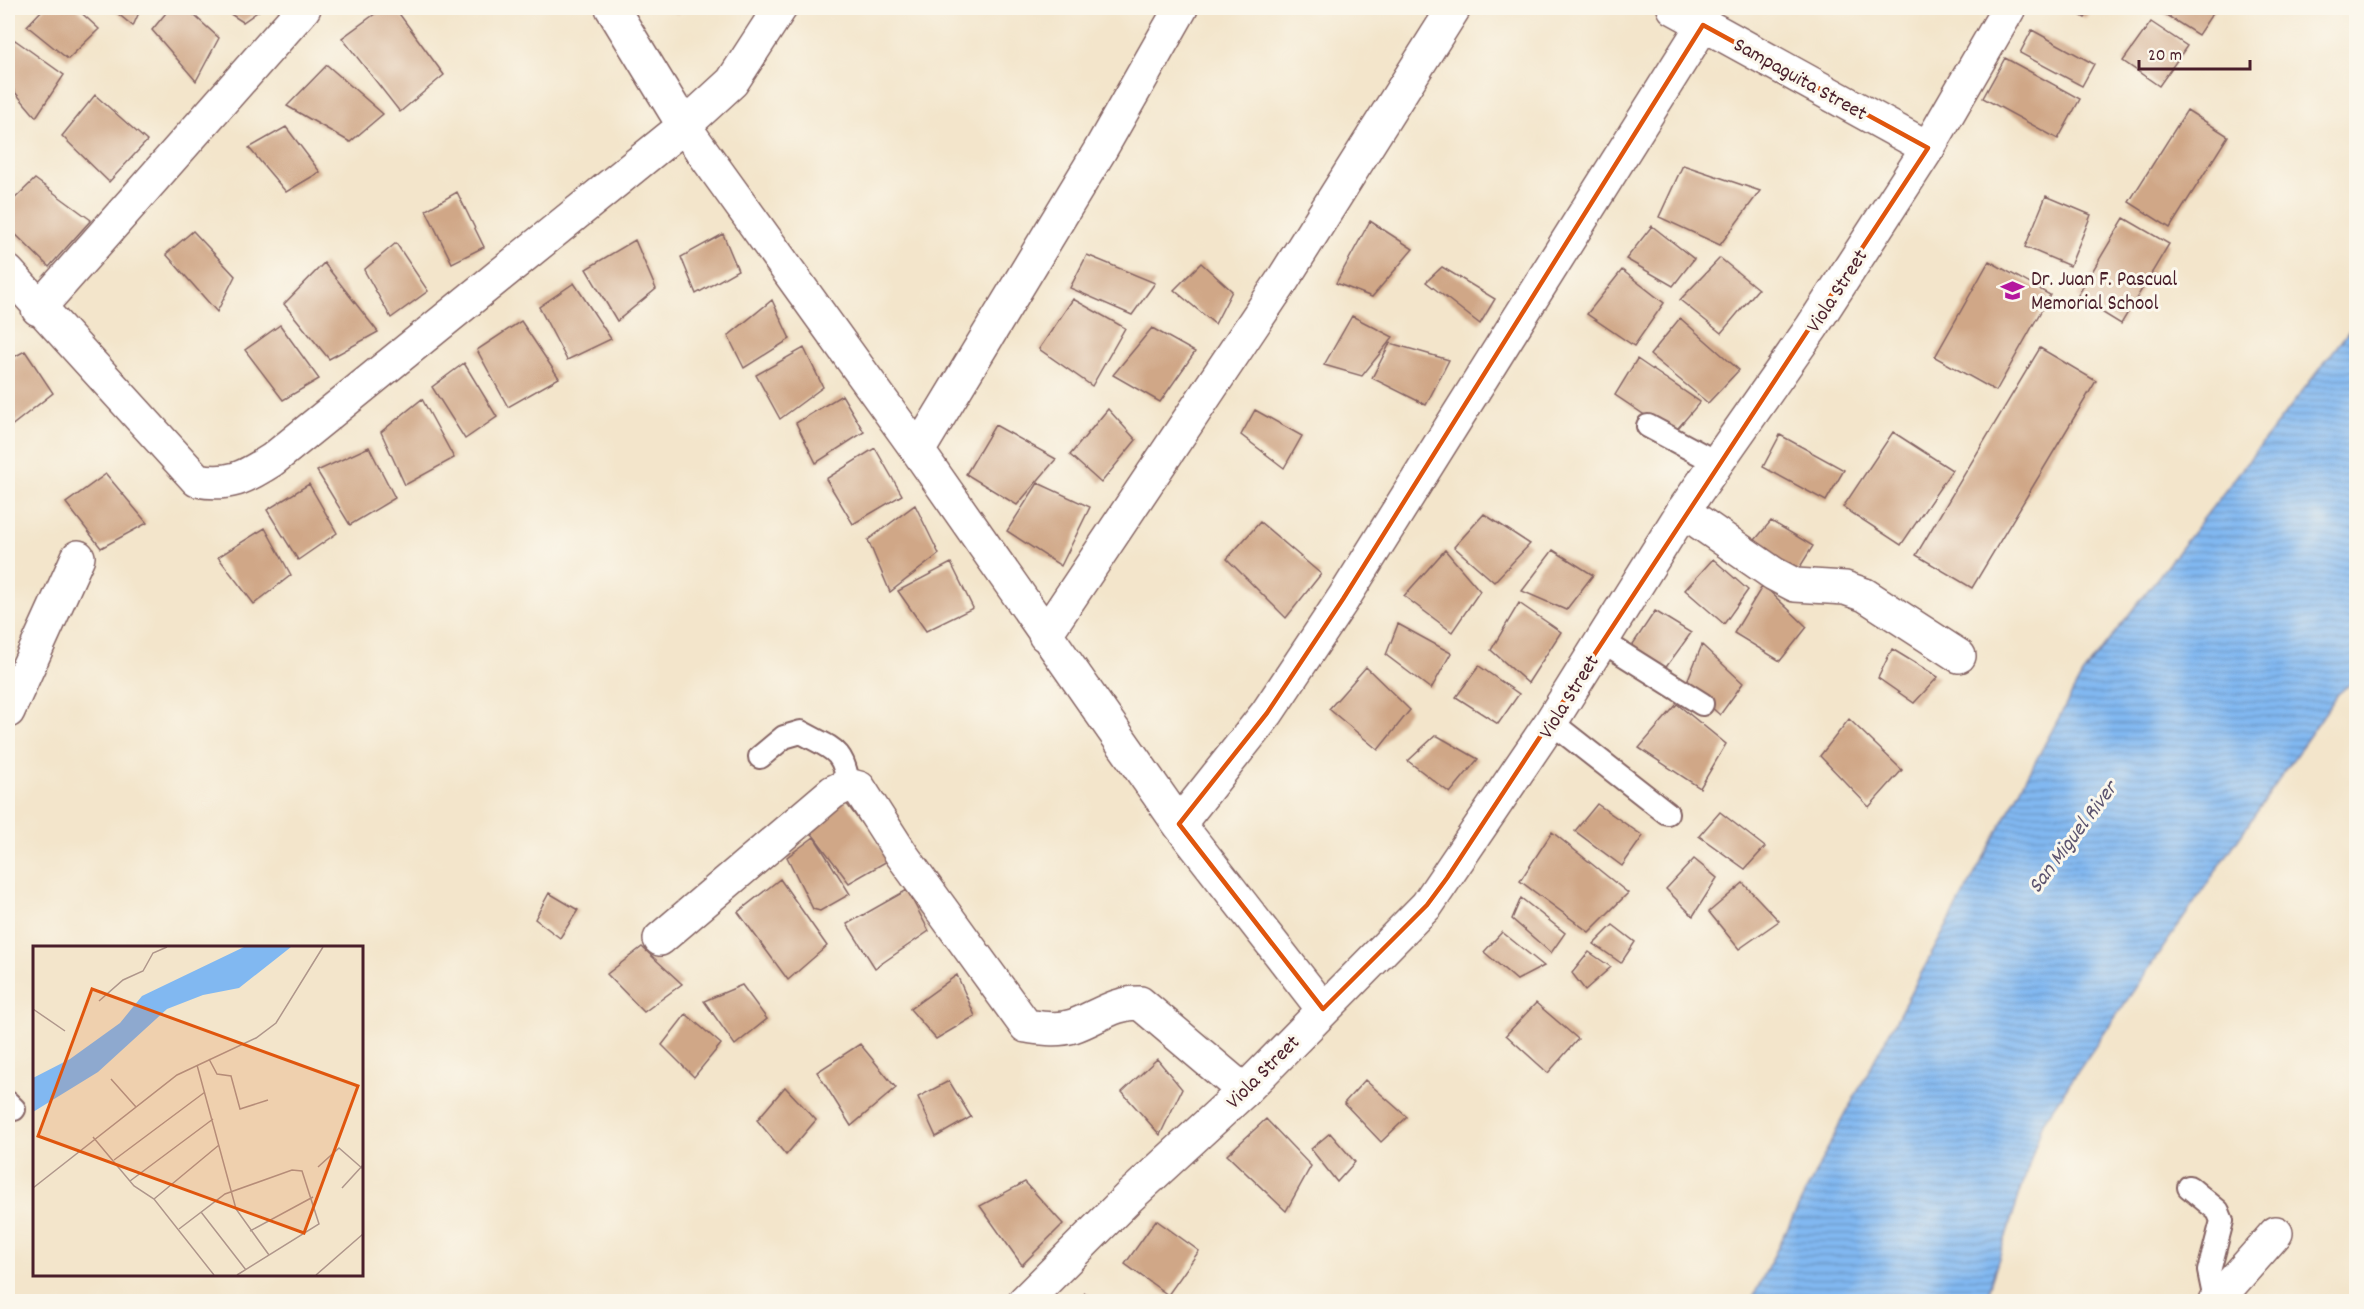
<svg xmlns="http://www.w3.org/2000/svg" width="2364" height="1309" font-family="Dekko,sans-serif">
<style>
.water{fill:url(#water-rules);stroke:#666c8e;stroke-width:1.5}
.building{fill:#d0a787}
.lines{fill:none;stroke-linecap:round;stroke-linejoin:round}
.lane-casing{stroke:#856463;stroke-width:26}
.street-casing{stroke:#856463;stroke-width:36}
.secondary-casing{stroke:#856463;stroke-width:36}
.lane{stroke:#fff;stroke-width:22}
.street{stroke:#fff;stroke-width:33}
.secondary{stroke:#fff;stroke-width:33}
.marked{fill:none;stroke:#e0560e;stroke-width:4.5;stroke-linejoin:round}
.labels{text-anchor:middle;stroke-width:6;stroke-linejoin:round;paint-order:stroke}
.street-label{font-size:21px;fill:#4a1f2b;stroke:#fbf7ec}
.poi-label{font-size:21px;fill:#4a1f2b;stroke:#fbf7ec;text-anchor:start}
.water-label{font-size:22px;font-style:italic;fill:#5d5570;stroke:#fbf7ec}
.inset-road{fill:none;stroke:#af968b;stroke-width:1.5}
.view{fill:#e0560e;fill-opacity:0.15;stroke:#e0560e;stroke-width:3}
.inset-edge{fill:none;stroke:#4a1f2b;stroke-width:3}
</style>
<defs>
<pattern id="water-rules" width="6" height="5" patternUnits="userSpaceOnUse" patternTransform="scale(1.5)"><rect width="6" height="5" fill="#81b8f1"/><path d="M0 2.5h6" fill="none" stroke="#6c95c3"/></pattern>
</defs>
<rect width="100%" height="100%" fill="#fbf7ec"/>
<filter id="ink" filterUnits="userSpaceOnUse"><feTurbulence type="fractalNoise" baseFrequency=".0167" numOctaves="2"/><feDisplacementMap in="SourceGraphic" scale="12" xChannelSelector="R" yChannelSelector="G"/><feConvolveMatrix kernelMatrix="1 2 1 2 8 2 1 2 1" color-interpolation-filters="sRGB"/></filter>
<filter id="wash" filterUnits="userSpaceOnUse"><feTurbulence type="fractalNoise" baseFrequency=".008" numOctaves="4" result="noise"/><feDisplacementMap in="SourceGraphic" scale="24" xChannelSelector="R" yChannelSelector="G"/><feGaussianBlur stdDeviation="1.35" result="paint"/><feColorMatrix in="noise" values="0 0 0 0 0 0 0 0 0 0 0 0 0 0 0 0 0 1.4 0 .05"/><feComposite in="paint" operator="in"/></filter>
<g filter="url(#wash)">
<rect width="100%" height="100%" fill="#f3e5cb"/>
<path class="water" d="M2356 322V679L2338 694 2043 1122 1985 1301H1751L1841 1122 2082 675Z"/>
<g id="blocks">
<path class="building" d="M44 8H76L99 29 68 59 27 26Z
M111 8H141L133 26Z
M170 8H186L219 38 196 81 152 30Z
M221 8H263L243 22Z
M383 8H395L444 75 400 112 342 38Z
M437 8H454L442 16Z
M668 8H682L678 14Z
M2068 8H2092L2085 18Z
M2159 8H2216L2198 35 2158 10Z
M2151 22 2187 46 2159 86 2123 61Z
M2032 30 2094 64 2082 86 2020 53Z
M15 40 64 75 36 117 8 84V47Z
M2005 58 2080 99 2058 139 1983 98Z
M327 65 383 114 350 142 287 106Z
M95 95 147 141 109 182 62 136Z
M2187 110 2228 136 2170 228 2129 202Z
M286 127 320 172 286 192 249 148Z
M1683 165 1760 191 1720 245 1659 217Z
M35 179 91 220 49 267 8 227V205Z
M457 192 484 247 452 263 426 210Z
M2046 196 2091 215 2070 266 2025 247Z
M2124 218 2169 244 2121 324 2077 297Z
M1370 221 1413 249 1372 297 1336 283Z
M1652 226 1694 259 1673 286 1626 259Z
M193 231 235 276 217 312 166 254Z
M723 234 738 270 696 294 681 257Z
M635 240 656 289 617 321 586 269Z
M396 243 428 291 391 318 364 270Z
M1087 255 1155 283 1132 315 1070 288Z
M1720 258 1758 289 1721 333 1680 300Z
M1989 261 2050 295 1996 391 1935 357Z
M324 263 378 332 329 359 284 304Z
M1201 263 1232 291 1215 324 1174 290Z
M1442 267 1495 299 1480 324 1426 282Z
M1622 270 1664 303 1634 346 1587 314Z
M574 283 611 339 567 360 539 307Z
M1073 299 1125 328 1092 386 1039 349Z
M772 300 790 339 744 368 728 336Z
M1352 316 1393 337 1362 376 1324 365Z
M1680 318 1739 370 1708 403 1650 355Z
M521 321 559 378 508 407 477 350Z
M280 325 319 379 283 400 245 350Z
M1152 328 1195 352 1160 402 1113 375Z
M1390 343 1449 360 1426 405 1372 378Z
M804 348 823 387 780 419 756 375Z
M2040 348 2096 381 1972 588 1916 555Z
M25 351 53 393 10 427 8 360Z
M1637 359 1700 402 1673 434 1615 395Z
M464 363 497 417 465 439 432 387Z
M842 395 864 432 816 463 796 423Z
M422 399 454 458 405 485 381 432Z
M1108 409 1136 440 1101 483 1070 455Z
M1255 410 1302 436 1284 468 1241 435Z
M995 425 1056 459 1017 505 966 474Z
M1893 432 1952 470 1901 545 1843 507Z
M1780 435 1844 470 1826 501 1763 467Z
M369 447 395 498 350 525 317 471Z
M875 448 902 495 853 524 826 479Z
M106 474 147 523 101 548 66 503Z
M1038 483 1090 507 1061 566 1007 531Z
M309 484 337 533 298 560 267 510Z
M915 505 939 554 890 592 868 540Z
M1484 514 1530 544 1494 582 1454 547Z
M1771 521 1813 546 1795 575 1750 546Z
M1260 522 1321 574 1286 618 1227 559Z
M265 528 291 575 254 604 218 557Z
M1445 550 1480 591 1452 632 1404 596Z
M1553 550 1593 575 1566 610 1522 591Z
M1713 559 1748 590 1724 624 1685 590Z
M951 563 973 608 926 631 898 591Z
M1763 585 1807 627 1780 661 1734 633Z
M1519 603 1561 632 1528 683 1491 650Z
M1655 611 1691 633 1664 670 1631 647Z
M1398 624 1451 653 1431 689 1386 655Z
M1702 645 1743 683 1720 715 1686 684Z
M1892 649 1938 677 1914 703 1878 678Z
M1479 666 1519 694 1498 724 1456 697Z
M1366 667 1410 710 1378 750 1329 709Z
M1677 704 1726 744 1700 788 1639 748Z
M1849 719 1902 770 1869 807 1820 756Z
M1436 735 1478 759 1450 793 1408 761Z
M843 799 889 860 849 883 807 827Z
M1597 804 1643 836 1622 866 1575 831Z
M1720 812 1765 847 1745 869 1699 836Z
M1552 832 1628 893 1589 932 1520 881Z
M814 837 850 894 820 911 813 909 787 857Z
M1694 859 1717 878 1693 916 1666 889Z
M780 879 827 946 788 980 738 912Z
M1743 883 1779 921 1739 949 1709 912Z
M907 890 929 931 875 968 847 924Z
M549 893 578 910 560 938 535 919Z
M1521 898 1565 933 1551 953 1512 919Z
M1613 925 1635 942 1621 963 1594 944Z
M1502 932 1544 966 1517 980 1484 952Z
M642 947 682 984 644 1012 607 974Z
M1589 952 1611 967 1585 990 1572 973Z
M957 975 975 1016 936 1039 910 1009Z
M742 985 767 1019 735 1045 704 1001Z
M1536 1003 1578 1039 1548 1073 1506 1035Z
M686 1014 721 1044 694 1077 662 1045Z
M860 1044 896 1088 851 1126 817 1072Z
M1157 1059 1182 1089 1160 1135 1122 1092Z
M1365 1080 1407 1117 1381 1142 1344 1103Z
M949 1081 971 1117 936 1137 918 1097Z
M785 1087 816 1120 786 1155 757 1120Z
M1266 1119 1311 1166 1286 1211 1227 1155Z
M1330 1133 1355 1162 1337 1182 1311 1149Z
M1025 1182 1063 1224 1022 1265 980 1206Z
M1156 1220 1199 1251 1168 1295 1125 1264Z
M1085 1293 1100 1302H1078Z"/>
</g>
</g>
<g filter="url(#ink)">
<use href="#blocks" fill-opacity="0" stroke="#856463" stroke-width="1.5"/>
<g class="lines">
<defs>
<path id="lane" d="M1648 426 1717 463
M1602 641 1702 704
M1551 722 1667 813
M760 757 784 737 801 732C831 749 844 748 848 785
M8 1103 14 1109
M2189 1187 2218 1211 2222 1221 2209 1271 2215 1300"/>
<path id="street" d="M612 8 684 126 918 451 1179 824 1323 1009
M1674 8 1928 148
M8 272 197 480C229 486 244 478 272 460L684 126 732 82 780 8
M38 309 304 8
M918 451 1099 152 1181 8
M1683 511 1774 574 1795 585 1845 588 1865 595 1959 656
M1045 635 1282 281 1454 8
M8 711 78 557
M1179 824 1267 713 1343 599 1703 25
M660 939 833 792 848 785 859 788 902 855 1026 1026C1041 1028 1057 1031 1073 1026 1096 1018 1115 1002 1140 1003L1244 1091
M2215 1302 2276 1233"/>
<path id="secondary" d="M1024 1302 1129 1197 1244 1091 1427 905 1551 722 1683 511 1812 327 1928 148 2009 8"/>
</defs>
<use href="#lane" class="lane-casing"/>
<use href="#street" class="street-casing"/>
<use href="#secondary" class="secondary-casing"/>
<use href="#lane" class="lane"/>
<use href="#street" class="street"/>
<use href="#secondary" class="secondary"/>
</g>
</g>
<path class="marked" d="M1703 25 1928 148 1447 878 1427 905 1323 1009 1179 824 1267 713 1343 599Z"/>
<defs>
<symbol id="school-bare" viewBox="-9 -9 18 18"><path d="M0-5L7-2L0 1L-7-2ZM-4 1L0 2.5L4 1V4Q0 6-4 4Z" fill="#b5179e" stroke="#fbf7ec" stroke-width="2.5" paint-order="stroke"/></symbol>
</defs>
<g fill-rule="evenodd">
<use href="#school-bare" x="1996" y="274" width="33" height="33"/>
</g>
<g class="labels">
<g class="street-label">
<text transform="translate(1801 78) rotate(29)" y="7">Sampaguita Street</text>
<text transform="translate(1836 290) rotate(-57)" y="7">Viola Street</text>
<text transform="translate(1568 696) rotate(-58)" y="7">Viola Street</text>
<text transform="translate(1262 1071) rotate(-45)" y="7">Viola Street</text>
</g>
<g class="poi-label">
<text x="2031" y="285">Dr. Juan F. Pascual<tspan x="2031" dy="24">Memorial School</tspan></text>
</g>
<g class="water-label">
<text transform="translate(2071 836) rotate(-53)" y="8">San Miguel River</text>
</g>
</g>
<g transform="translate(33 946)">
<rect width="330" height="330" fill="#f3e5cb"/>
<path d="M211 1H258L206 42 170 49 134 63 65 126 0 166V132L37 113 87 77 109 50Z" fill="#81b8f1"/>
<path class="inset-road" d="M66 55 90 34 110 25 120 7 134 1M0 63 32 85M176 113 184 128 198 130 207 163 235 154M164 119 203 263 236 309M78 133 103 161M60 191 101 240 121 253 181 329M81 214 172 146M285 221 306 202 330 223M97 235 180 173M0 242 144 129 223 92 243 77 290 1M309 242 330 219M121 253 186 199M168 266 213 324M146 283 192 248 259 224 269 225 286 278 204 329M217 285 280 251M283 329 330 288"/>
<path class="view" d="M59 43 325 140 271 287 5 190Z"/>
<rect width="330" height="330" class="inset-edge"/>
</g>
<rect width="2364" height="1309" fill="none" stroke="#fbf7ec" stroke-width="30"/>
<path d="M2139 60v9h111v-9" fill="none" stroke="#4a1f2b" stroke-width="3"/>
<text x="2148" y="60" font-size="18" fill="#4a1f2b" stroke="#fbf7ec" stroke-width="4.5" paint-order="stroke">20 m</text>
</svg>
